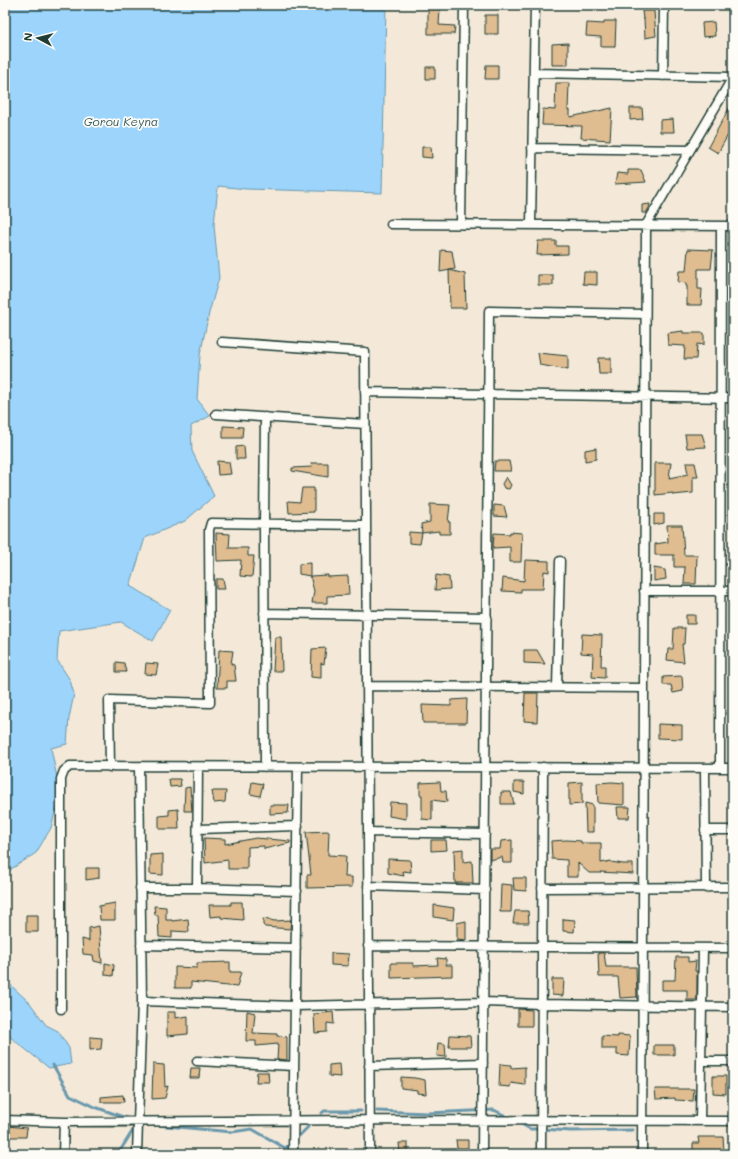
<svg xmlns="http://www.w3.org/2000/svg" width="738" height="1159" font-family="Mali,sans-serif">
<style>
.water{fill:#9cd4fc;stroke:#6a98ac}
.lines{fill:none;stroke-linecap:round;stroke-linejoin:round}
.stream{stroke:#6a98ac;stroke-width:3}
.building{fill:#e0bc91;stroke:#1f3d34}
.street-casing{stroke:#1f3d34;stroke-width:11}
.street{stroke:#fdfcf7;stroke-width:8}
.labels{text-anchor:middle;stroke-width:3.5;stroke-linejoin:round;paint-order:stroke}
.water-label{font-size:12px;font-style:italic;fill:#385b5c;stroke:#fdfcf7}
</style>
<rect width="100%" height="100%" fill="#f4e9d8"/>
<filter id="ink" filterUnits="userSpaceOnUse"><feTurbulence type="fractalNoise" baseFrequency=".025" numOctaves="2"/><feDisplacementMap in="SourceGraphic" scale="8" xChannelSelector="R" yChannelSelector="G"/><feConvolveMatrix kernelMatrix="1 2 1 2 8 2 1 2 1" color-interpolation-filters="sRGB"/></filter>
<g filter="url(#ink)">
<path class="water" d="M5 5H386L382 193 246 189 218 186 214 225 219 278 209 313 200 355 197 399 210 416 191 426 192 451 214 496 185 521 145 538 130 586 170 610 153 641 121 622 59 631 57 660 70 680 74 694 69 718 67 744 51 748 60 793 51 828 36 853 5 873V203L8 175 5 137Z
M5 980 30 1003 46 1025 58 1031 69 1048 71 1064 49 1068 5 1033Z"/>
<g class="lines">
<path class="stream" d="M53 1065 70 1095 95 1107 129 1119
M377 1111 428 1113 494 1110 510 1118
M322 1113 324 1111H361
M520 1123 530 1129H541L571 1131 633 1130
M156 1125 232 1132 252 1129 285 1148 291 1144
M295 1140 308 1127
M118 1154 135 1127"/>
</g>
<path class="building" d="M428 9H440L439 25 455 26 454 34H428Z
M642 11H654L656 36 645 38 644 19H643Z
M485 15H498V34H485Z
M604 21H616L615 47H601V37L586 36 587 23 604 24Z
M714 22 715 36 703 37 702 23Z
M568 43V65H552V44Z
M486 65H498V79H485Z
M426 67H435V79H426Z
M556 83H569L568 110H570V117L612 108 610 140 581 138 582 126 542 125 543 109 555 110Z
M733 101V126L718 153 708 147Z
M630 108H642L643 119 630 120Z
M673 119 674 132H660V120Z
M422 147H431L432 158 422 157Z
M628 170H641L646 182 615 184 617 173 628 174Z
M650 204 649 208 646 213H642V205Z
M538 241H556V246H568V254L537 255Z
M688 249 713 250 711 269H698V289H702L701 305H687V286H686V283L678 282 679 271H686Z
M441 250 452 251 455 269 440 272Z
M449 270 465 274 466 308H450Z
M584 272H597V285L583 284Z
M538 275H553V285H538Z
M683 331V333H704V345L697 344 696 359H684L685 346 668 345 667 333Z
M538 353 568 356V370L540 365Z
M598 358H611V374H599Z
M223 426 243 427 242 438H223Z
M685 434H702L706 447 687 448Z
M244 446 245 459H236V447Z
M596 448V459L585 461V450Z
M217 461 229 462 231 474 218 475Z
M495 461H509L511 471H494Z
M311 463H328V477L292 471V468L312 467Z
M655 463H671L669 478 688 474 686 463H695L698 477H693V493L673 495V493L655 495Z
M506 477 511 485 509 489 504 488 502 484Z
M302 488H314V512L289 513 288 501 300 502Z
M430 504 450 505 448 522H450V534H439V531L422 533 421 524 430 522Z
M494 505 504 506 507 517 494 516Z
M654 514H664V523L654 525Z
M667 525H682L684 555H697L696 584H684L685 567H674V555H655V544L668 542Z
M409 532 422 533 420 544 409 543Z
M510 532 522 533 521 562H510V547L493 548 494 533 510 534Z
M216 533 230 534 229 548H248V556H254L252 577 240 576 241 560 217 561Z
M525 560 549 561V572L544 571 543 589H521V592L502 591 503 578 524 581Z
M310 563V576L299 574V564Z
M654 568 665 570 666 579 654 581Z
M328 575V577L348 576 349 595 327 596V603H312L314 591 310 576Z
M436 575 449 577 450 589 435 590Z
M216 579H223L225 589H216Z
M686 615H695V624H686Z
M674 628H685L684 644H682L684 662 667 660 668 649H673Z
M582 634 602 635 601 666H605V678L592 677 593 654 581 653Z
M275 637H281L282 671H273Z
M326 648 324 664 321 663V678L311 677 312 649Z
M219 650 233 651 231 664 234 665 236 681H227V688H217Z
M524 650H537L545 664 524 663Z
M116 662 124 663 126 672H116Z
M146 663 158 664 156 675 145 674Z
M682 676 683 691 673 693 671 685H663V677Z
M525 693H538L537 722 524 721Z
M467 699 466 723H423L422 705 451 706V700Z
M658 724 682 725V739L658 738Z
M169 779H180L181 786 170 787Z
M252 782 263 784 260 796 250 794Z
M440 782 441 791H446L447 802 432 800V820L422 819V795H420V783Z
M514 782H524V794L514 792Z
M582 782V804L569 805V783Z
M612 782 624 783V805L598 803 597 783Z
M190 787 192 811H184L185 788Z
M212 791H226L225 802 214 803Z
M501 792H511L514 804H501Z
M390 802 406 803V819L389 816Z
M585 803 593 805V832H586Z
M270 805H289L288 813 270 814Z
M617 807H630L629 818H618Z
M178 809 179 829H159V816L169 815V810Z
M327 831 329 832 328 855 346 856 345 877H352V887L307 888V875H311L306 832Z
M204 838 225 839V844L256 838 290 841V843L264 849V846L248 847V856H247V869H228V860L205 863Z
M431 840H446L447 850 431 851Z
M512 840V863H503L502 857 490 860V849H500L501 841Z
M567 840 581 841V843H601V863L611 861V862L623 864H633V874L600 872 601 873H589L578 863V877H567V860L552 859 551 841Z
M463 849V862L472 861 473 883H455L454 850Z
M163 854V875L150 874V855Z
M388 859 410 860 411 872 403 871 404 876 388 873Z
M86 868H99V878L86 880Z
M513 878H526V891L514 890Z
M501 884 512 885 511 912H500Z
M231 902H242L243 920 221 918V916L210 917 209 905H231Z
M115 903V920H100L99 906Z
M434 905 454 908 453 920 434 917Z
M154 906 166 907V920H172V921L188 919 189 932 172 931V938L159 937 158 915H155Z
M515 911H528L529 923H513Z
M26 915H38V932H26Z
M263 919 275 921 291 920 290 929 265 927 263 925Z
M563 919 575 920 574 932 563 931Z
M466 921V940L457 939V923Z
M99 926 102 963 94 961 93 955 83 954 82 939 89 941V928Z
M331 953 349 954 348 966 331 965Z
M598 953H604L606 967H636L637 997 620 998 618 977H599Z
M676 957H688V962L696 961 695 971H697V1000H687V990H662V980H675Z
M437 958 446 959V965H452V976L391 978V963H413V966L438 965Z
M230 962V972H241L237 987 191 982V988H175V967L197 968V963Z
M105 963 114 965 113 976 105 975Z
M552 979H564L563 996 552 995Z
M518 1009 532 1010V1026H518Z
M247 1011 255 1013 253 1033 277 1034V1036L287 1037V1060L277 1059 278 1044 256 1046V1041H246Z
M167 1012H175V1018L188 1016V1034L167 1036Z
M333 1012 334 1024 327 1023V1032L315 1033 314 1014Z
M450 1035 470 1036 471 1047H449Z
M618 1035 630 1036 629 1056 617 1055V1049H602V1036L618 1037Z
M90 1037 102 1038 101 1049 90 1050Z
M438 1043 445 1044 446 1057 437 1056Z
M654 1045H674V1055H654Z
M153 1064 164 1065 165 1087 168 1086 165 1098 152 1099Z
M339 1064 340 1077 329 1076V1065Z
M500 1064 511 1065V1068L525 1067V1085L511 1083 510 1087 499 1086Z
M191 1068H200L199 1078H190Z
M257 1072H268L269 1082H256Z
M713 1076H726V1094L713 1093Z
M401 1077 415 1078 425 1080 426 1094 417 1093V1090L401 1088Z
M655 1089H694L693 1101 675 1100V1098L656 1099Z
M123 1095 124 1102H101V1097Z
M8 1126 27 1128 26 1137H9Z
M698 1137H723L724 1152H693V1143H699Z
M456 1140H468V1148H457Z
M399 1143H408V1154H400Z"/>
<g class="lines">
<defs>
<path id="street" d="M534 73 733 77
M663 76 664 5
M532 148 690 150
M391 224 733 226
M461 224 464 5
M531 224 535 5
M222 342 365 352 370 1154
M365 392 733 398
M216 414 365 424
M265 417 264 524 265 767
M644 591H733
M264 613 487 617
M367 686 644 688
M557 687 560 561
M110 767 109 700 210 703 209 530 211 523 366 525
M705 768 706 888
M720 768 721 226
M198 829 298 826
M705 830H733
M368 832 485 834
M368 886 485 890
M140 888H197L297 891
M197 888 198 767
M542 888 733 887
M141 945 296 948
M368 946 733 948
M142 1001 295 1006 484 1002 542 1004 733 1007
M61 1009V779L64 771 70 766 733 768
M197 1061 294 1066
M701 1061H733
M369 1066 483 1063
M5 1120 64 1122 369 1120 733 1121
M700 1121 703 948
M63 1154 64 1122
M137 1154 142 1001 139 767
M293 1154 298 767
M482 1154 489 311 645 314
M541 1154 543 767
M642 1154 646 225 733 77"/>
</defs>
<use href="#street" class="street-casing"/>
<use href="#street" class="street"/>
</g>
</g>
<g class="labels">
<g class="water-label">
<text x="121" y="126">Gorou Keyna</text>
</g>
</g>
<rect width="738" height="1159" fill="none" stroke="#fdfcf7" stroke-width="20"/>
<rect x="10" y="10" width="718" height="1139" fill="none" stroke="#1f3d34" stroke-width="1.5" filter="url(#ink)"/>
<g transform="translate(38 38) rotate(277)" stroke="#fdfcf7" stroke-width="3" paint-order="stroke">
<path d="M0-3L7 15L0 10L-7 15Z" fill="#1f3d34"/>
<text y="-6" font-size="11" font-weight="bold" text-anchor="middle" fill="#1f3d34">N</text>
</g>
</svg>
